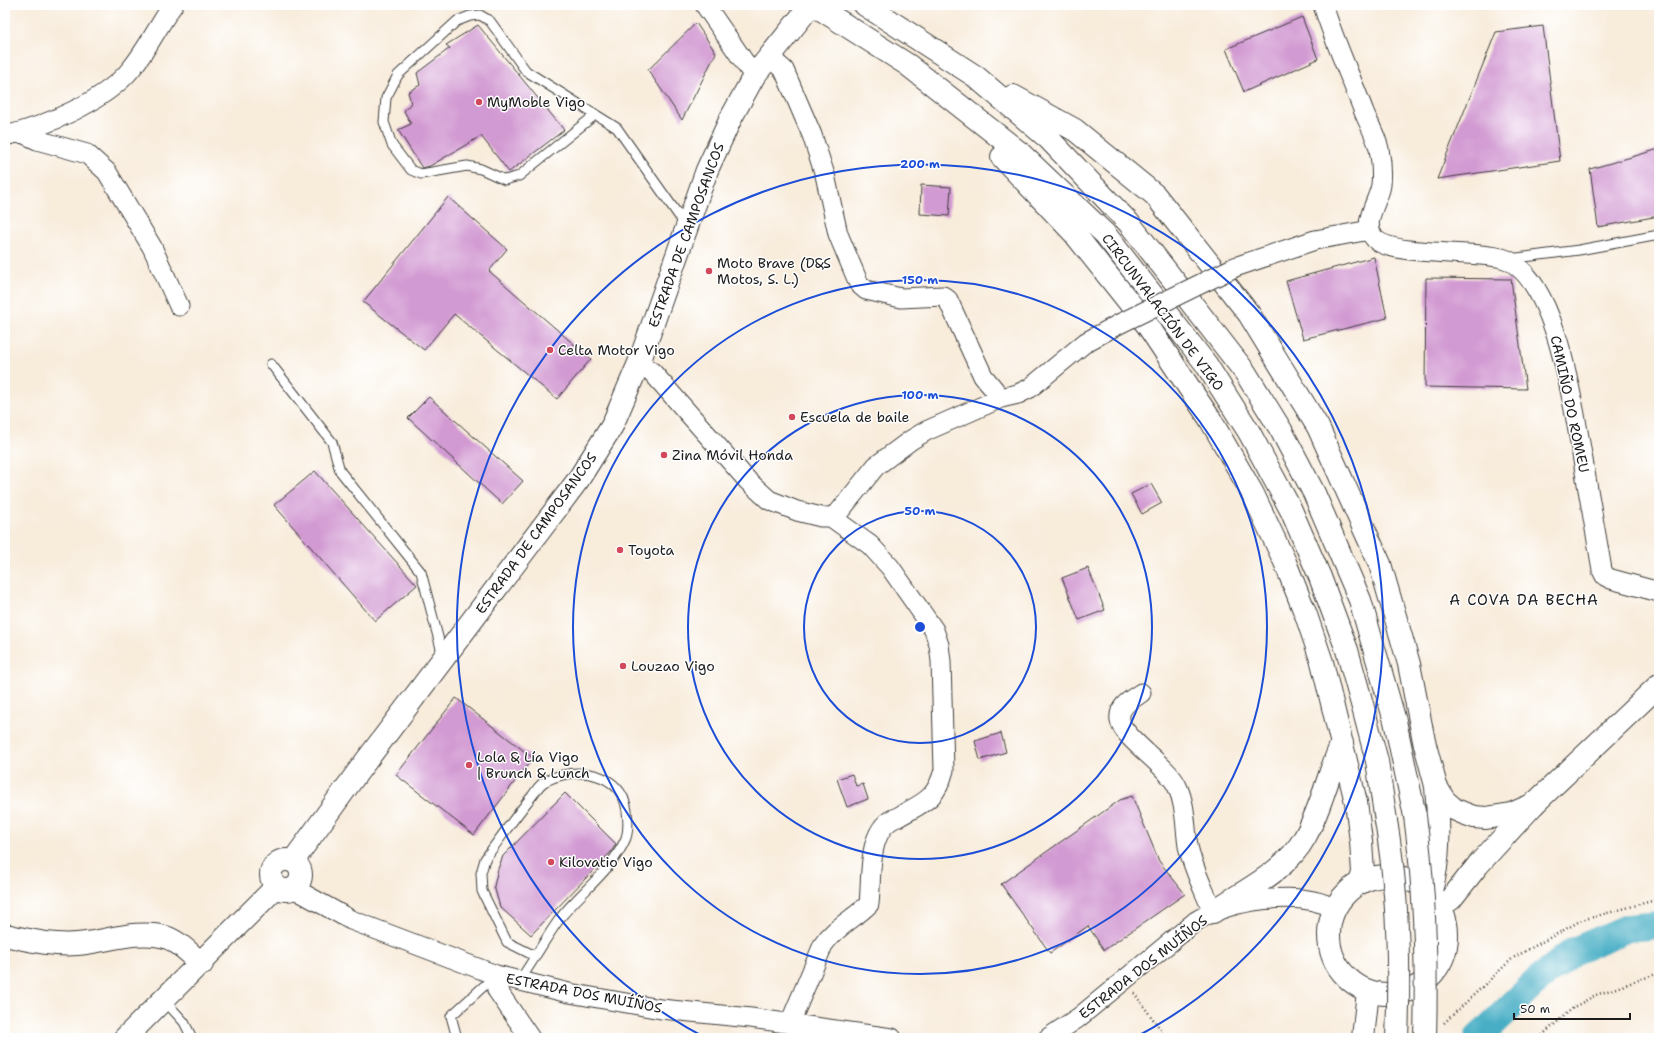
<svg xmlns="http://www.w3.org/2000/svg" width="1664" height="1043" font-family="'Shantell Sans',sans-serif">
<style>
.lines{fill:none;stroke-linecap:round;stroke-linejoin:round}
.river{stroke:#46aec5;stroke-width:28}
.building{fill:#d29ad2}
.lane-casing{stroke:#3d3b39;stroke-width:11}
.street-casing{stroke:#3d3b39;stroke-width:21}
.secondary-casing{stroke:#3d3b39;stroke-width:24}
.primary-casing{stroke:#3d3b39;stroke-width:24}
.highway-casing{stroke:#3d3b39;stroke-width:24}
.path{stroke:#3d3b39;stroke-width:2.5;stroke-dasharray:1 3;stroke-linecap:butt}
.lane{stroke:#fff;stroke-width:9}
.street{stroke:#fff;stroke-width:19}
.secondary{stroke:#fff;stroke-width:22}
.primary{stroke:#fff;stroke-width:22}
.highway{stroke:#fff;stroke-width:22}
.street-bridge-casing{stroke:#3d3b39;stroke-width:21;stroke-linecap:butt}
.highway-bridge-casing{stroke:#3d3b39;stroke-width:24;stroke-linecap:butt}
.street-bridge{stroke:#fff;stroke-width:19}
.highway-bridge{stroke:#fff;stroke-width:22}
.ring{fill:none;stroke:#1d4ed8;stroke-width:2}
.poi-dot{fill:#d1495b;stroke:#fff;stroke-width:1.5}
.labels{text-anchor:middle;stroke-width:3;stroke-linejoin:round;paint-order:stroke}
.poi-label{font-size:14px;fill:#1c1c1c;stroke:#fff;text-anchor:start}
.street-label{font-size:14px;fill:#1c1c1c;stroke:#fff}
.neighbourhood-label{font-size:15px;letter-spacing:1px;fill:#1c1c1c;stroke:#fff}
.centre{fill:#1d4ed8;stroke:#fff;stroke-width:2}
.ring-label{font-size:12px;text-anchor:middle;font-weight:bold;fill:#1d4ed8;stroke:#fff;stroke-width:3;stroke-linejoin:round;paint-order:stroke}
</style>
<rect width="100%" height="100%" fill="#fff"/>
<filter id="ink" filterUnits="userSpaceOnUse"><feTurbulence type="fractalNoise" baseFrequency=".025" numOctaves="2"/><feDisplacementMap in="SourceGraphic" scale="8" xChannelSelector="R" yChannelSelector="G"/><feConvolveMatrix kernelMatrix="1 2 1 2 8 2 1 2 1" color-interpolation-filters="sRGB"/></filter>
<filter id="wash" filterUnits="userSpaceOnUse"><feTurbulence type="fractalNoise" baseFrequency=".012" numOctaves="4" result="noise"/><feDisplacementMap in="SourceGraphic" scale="16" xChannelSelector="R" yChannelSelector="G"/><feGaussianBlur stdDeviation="0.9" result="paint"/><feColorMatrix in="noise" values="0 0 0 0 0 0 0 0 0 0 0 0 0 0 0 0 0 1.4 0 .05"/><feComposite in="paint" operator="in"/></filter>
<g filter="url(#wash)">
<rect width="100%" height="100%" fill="#f8ecdb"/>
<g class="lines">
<path class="river" d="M1478 1038 1539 979 1574 951 1628 928 1659 925"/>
</g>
<g id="blocks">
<path class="building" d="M1302 17 1318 59 1244 92 1226 49Z
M696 23 716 53 682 120 648 70Z
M478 25 564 130 509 172 481 136 430 166 422 168 398 130 411 124 404 111 411 103 408 92 420 85 417 73 450 48 446 45Z
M1543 26 1560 161 1437 179 1496 32Z
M1659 149V216L1598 227 1590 169Z
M921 185 951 187 949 216 920 214Z
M448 197 507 249 489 271 591 359 557 399 454 314 424 350 363 302Z
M1374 257 1387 318 1303 339 1286 281Z
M1426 278 1511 279 1526 389 1425 387Z
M429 397 523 481 502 504 408 418Z
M315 471 417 585 375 621 274 505Z
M1151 484 1162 503 1142 514 1131 494Z
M1088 568 1105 610 1079 620 1062 578Z
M456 698 533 758 474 835 396 775Z
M1001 733 1006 752 980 760 975 741Z
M852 774 856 786 863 784 868 799 847 807 837 779Z
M565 793 616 844 611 852 531 935 500 907 494 886 498 869 503 856Z
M1132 796 1159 861 1185 894 1104 950 1088 926 1050 953 1001 884 1120 800Z"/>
</g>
</g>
<g filter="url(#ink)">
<use href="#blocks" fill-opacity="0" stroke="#3d3b39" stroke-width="1"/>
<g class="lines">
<defs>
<path id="lane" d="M595 115 519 176 505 180 481 169 467 166 421 174 411 170 392 145 384 122 386 98 398 75 457 21 470 16 480 15 490 21 526 71 617 128 686 226
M1509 259 1579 250 1659 235
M271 364 332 442 340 471 421 572 443 656
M520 980C534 960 546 937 561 917 582 891 613 869 626 838 629 829 628 819 627 811 622 772 576 765 546 781 540 783 536 791 532 796 515 817 500 838 485 859L481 873 482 891 507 942 535 956
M164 1000 184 1022 192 1038
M457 1038 451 1016 496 975"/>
<path id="street" d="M705 5 754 76
M1323 5C1334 41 1351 77 1364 112 1369 124 1376 136 1379 149 1381 159 1382 175 1381 185 1379 201 1360 223 1375 239 1394 257 1474 250 1502 258 1557 274 1574 412 1583 460 1589 497 1596 533 1602 570L1605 576 1611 579 1659 592
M769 57 784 70 812 135 825 175 838 234 859 284 866 290 901 298 943 296 948 300 983 376 1001 398
M22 133 37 140 87 154 107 172 152 247 179 306
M5 136C44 127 105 101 131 69 147 50 158 26 173 5
M1235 267 1315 240 1370 230
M639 363 652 372 748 481 769 500 797 511 821 517H831L839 512 876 466 911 440 926 431 1001 398 1018 394 1030 388 1086 342 1119 324
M1141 693C1131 700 1118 706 1120 720 1122 738 1167 765 1177 786 1186 805 1185 826 1188 846 1193 869 1204 890 1213 912
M293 888 351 920 496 975 569 993 661 1009 751 1018 892 1038
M496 975 497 990 530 1038
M790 1023 823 945C835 927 854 919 869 904 872 879 866 826 898 817 924 802 936 800 944 770L941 661 939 645 934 630 890 567 870 545 831 517
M1048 1038 1078 1018 1196 921C1230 900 1299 889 1335 909"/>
<path id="secondary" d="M1329 935a59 59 0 1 1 118 0a59 59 0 1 1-118 0Z
M1439 907 1451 899 1478 865 1534 804 1659 685
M5 935C29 940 52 946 77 944 105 942 137 929 165 937 179 941 191 955 202 964
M1363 1038 1368 991"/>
<path id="primary" d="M271 875a15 15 0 1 1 30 0a15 15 0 1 1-30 0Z
M293 861 360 769 578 480 612 426 639 363 707 170 731 118 754 76 811 5
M125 1038 276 887"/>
<path id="highway" d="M814 5 908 65 1020 153 1105 234 1206 364 1249 432 1291 510 1320 577 1347 650 1362 704 1377 761 1386 821
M865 5 975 76 1048 138 1129 223 1245 372 1281 430 1314 493 1360 600 1395 721 1415 816
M1013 96 1075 130 1155 195 1249 314 1318 427 1380 564 1409 664 1424 741 1436 786 1444 800 1454 809 1463 813 1474 817 1486 818 1511 814 1534 804
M1002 157 1074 233 1148 326 1210 419 1253 494 1285 562 1306 615 1322 662 1356 802 1361 841 1363 873 1360 883
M1430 894C1441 860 1439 823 1436 787
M1213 912C1244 890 1286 872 1305 837 1322 807 1328 773 1342 743"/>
</defs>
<use href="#lane" class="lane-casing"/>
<use href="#street" class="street-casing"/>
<use href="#secondary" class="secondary-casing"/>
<use href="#primary" class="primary-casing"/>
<use href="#highway" class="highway-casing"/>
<path class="path" d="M1134 993 1161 1030 1164 1038
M1444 1023 1513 958 1582 920 1659 899
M1539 1038 1574 1007 1596 995 1659 973"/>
<use href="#lane" class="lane"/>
<use href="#street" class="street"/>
<use href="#secondary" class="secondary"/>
<use href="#primary" class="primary"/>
<use href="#highway" class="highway"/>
<defs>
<path id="street-bridge" d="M1119 324 1235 267"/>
<path id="highway-bridge" d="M1415 816C1425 890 1427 964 1425 1038
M1386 821C1398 892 1400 966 1397 1038"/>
</defs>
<use href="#street-bridge" class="street-bridge-casing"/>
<use href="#highway-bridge" class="highway-bridge-casing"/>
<use href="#street-bridge" class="street-bridge"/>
<use href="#highway-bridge" class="highway-bridge"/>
</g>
</g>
<g class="ring">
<circle cx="920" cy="627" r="116"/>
<circle cx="920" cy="627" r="232"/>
<circle cx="920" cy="627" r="347"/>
<path d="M706 1038A463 463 0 1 1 1134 1038"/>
</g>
<g class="poi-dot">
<circle cx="479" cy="102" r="4"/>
<circle cx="709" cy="271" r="4"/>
<circle cx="550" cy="350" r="4"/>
<circle cx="792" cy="417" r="4"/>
<circle cx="664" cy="455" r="4"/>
<circle cx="620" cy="550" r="4"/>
<circle cx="623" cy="666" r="4"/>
<circle cx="469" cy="765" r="4"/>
<circle cx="551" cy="862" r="4"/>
</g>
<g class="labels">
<g class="poi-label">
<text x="487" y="107">MyMoble Vigo</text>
<text x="717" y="268">Moto Brave (D&amp;S<tspan x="717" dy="16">Motos, S. L.)</tspan></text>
<text x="558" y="355">Celta Motor Vigo</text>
<text x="800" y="422">Escuela de baile</text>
<text x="672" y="460">Zina Móvil Honda</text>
<text x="628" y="555">Toyota</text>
<text x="631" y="671">Louzao Vigo</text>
<text x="477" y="762">Lola &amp; Lía Vigo<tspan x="477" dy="16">| Brunch &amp; Lunch</tspan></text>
<text x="559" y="867">Kilovatio Vigo</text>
</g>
<g class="street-label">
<text transform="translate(686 235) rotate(-70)" y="5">ESTRADA DE CAMPOSANCOS</text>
<text transform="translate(1163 312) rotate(53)" y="5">CIRCUNVALACIÓN DE VIGO</text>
<text transform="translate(1570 404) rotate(78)" y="5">CAMIÑO DO ROMEU</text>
<text transform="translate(536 533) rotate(-54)" y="5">ESTRADA DE CAMPOSANCOS</text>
<text transform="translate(1143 967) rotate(-38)" y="5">ESTRADA DOS MUÍÑOS</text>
<text transform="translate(584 993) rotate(11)" y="5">ESTRADA DOS MUÍÑOS</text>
</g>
<g class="neighbourhood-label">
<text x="1524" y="605">A COVA DA BECHA</text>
</g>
</g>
<circle cx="920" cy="627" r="6" class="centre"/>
<g class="ring-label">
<text x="920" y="168">200 m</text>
<text x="920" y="284">150 m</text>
<text x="920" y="399">100 m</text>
<text x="920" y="515">50 m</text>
</g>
<rect width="1664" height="1043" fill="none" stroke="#fff" stroke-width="20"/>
<path d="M1514 1013v6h116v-6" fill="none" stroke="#1c1c1c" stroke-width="2"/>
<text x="1520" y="1013" font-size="12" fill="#1c1c1c" stroke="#ffffff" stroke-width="3" paint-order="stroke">50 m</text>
</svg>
